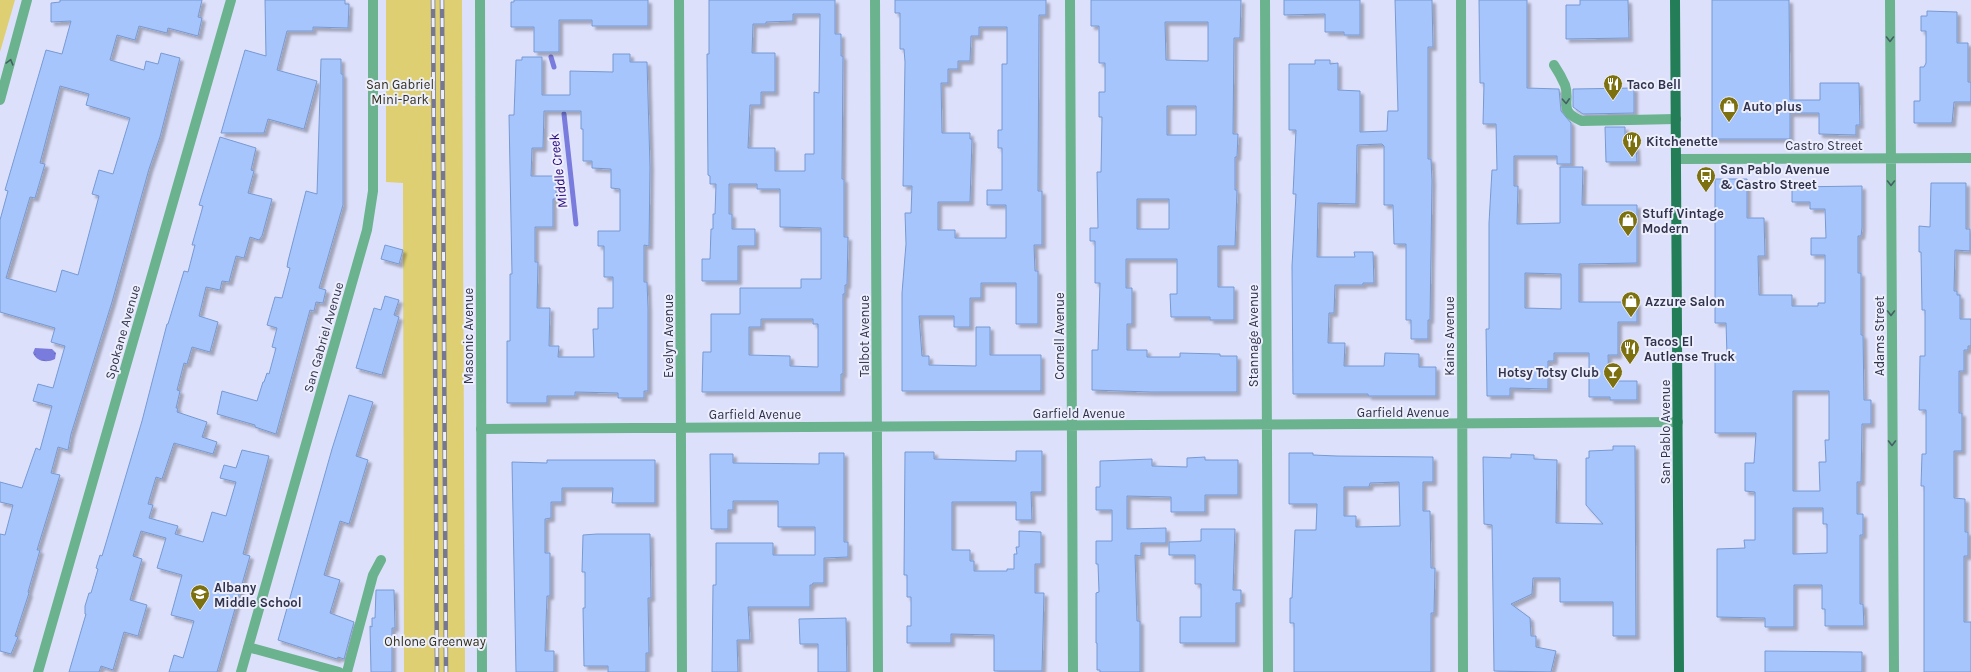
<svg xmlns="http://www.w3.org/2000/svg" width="1971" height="672" font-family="Karla,sans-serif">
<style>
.green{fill:#ddcf72}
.water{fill:url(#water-ripples)}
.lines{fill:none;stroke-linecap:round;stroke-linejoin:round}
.stream{stroke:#7a7cdd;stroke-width:5}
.building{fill:#a5c5fc;stroke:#7799d2;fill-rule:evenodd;filter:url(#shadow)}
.service{stroke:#6ab38e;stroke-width:10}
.minor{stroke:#6ab38e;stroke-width:10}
.tertiary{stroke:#6ab38e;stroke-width:10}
.primary{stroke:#237d57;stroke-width:10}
.rail-casing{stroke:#767893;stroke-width:4.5}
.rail{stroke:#eceefc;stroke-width:3;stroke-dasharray:9;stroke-linecap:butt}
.oneway{stroke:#456064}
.labels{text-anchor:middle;stroke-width:4;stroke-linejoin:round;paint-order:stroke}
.park-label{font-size:13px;fill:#322f1a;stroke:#eceefc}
.poi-label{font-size:13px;font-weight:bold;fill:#31334d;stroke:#eceefc;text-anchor:start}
.street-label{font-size:13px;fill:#31334d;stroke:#eceefc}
.water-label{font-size:14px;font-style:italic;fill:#27047e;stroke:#eceefc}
</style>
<defs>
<pattern id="water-ripples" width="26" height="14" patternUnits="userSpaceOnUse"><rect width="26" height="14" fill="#7a7cdd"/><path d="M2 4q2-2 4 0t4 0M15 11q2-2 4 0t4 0" fill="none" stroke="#6566b5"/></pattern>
<filter id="shadow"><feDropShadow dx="3.5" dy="3.5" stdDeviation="1" flood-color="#0004"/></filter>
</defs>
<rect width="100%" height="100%" fill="#dde0fb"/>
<path class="green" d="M0 0H15L0 52Z
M386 0H462L465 672H404L403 183 386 182Z"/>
<path class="water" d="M35 348 52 349 56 353 55 359C47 363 37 362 33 353Z"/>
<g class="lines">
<path class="stream" d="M551 57 554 67
M564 114 576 224"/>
</g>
<path class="building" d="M60 0H202L198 17 202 18 198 36 168 28 167 33 139 26 135 40 117 35 110 60 144 70 146 61 158 64 161 53 180 58 160 137 149 169 112 302 71 434 68 450 58 447 51 473 60 475 37 550H40L28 592 29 593 15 636 18 637 11 654 0 651V534L5 535 13 505 0 502V482L22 488 36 448 40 450 52 406 33 401 38 384 53 388 65 346 51 342 55 328 0 312V220L8 191 5 190 46 50 62 54 71 21 51 22V3L60 2ZM60 86 89 94 86 105 130 118 113 174 99 170 92 194 99 196 78 275 62 270 56 292 6 278 30 197 35 198 45 164 40 163Z
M265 0H345V4H349L348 28 313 27V31H287L277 70 317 81 304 129 268 119 264 133H221L245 50 266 56Z
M514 0H648V26H592V20H559V52H534V27H511V2H514Z
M709 0H835V34H841V56H843L842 179H844V237H848L847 285H845V294H843V374H841V392H702L703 352H711V314H740V288H801V279H821V228L780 227V189H757V184H729V214H732V229H755V246H738V281H702V259H710L711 229H713V214H715L716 184H710V176L708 175 707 54H709ZM793 14H820L819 93 814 92V154H805V171H775V148H748L750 105H761V92H775V53H752L753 24H766V22L793 21ZM761 319H813V324H818V367L790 366V356L749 355V327H761Z
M895 0H1046V15H1039L1038 191H1042V245H1034L1035 271H1038V324H1016V283H981V298H970V327H954V316H919L922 356H929V365L976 366V327H990V355H1041V391H902V293L906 244 905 213H911L912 186H903L905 62 904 49H900V13H895ZM979 27H1007V64H1002V130H998V148H1002V190H987V205H1006V238H955V230H938V202H970L972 139H970V133H942L941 83H948V69H958V61H970L971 36H979Z
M1091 0H1241L1240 38H1234L1233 134H1238L1237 157H1235V190H1237L1235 246H1218V287H1234V320H1210V317H1171L1170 294H1177V259H1126V288H1132V324H1127V350H1147V357H1180V353L1220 354V356H1237V392H1150L1092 390V350H1098L1100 283H1095V241H1090V228H1098L1097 172H1101L1102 117H1099V92H1105V63H1099V26H1091ZM1165 22H1208V61L1166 60ZM1167 106H1196V135H1167ZM1137 199H1169V229H1137Z
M1284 0H1360V35H1344V32H1325V14L1284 15Z
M1395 0H1432L1433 47H1428V159H1431L1432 181 1430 320H1428V339H1411V320H1406V244H1394L1393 205H1384V146L1382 144 1357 145 1356 204 1318 203 1317 257H1355L1354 252H1373L1374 283H1363V285H1335L1334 313H1329L1328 343H1345L1344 366H1384L1385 353 1419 354V367H1436V396H1368V394H1293L1292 266 1296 194H1293L1296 130H1289V64H1315V60H1330V64L1338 63V90L1360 91V132L1387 131 1388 111H1398Z
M1479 0H1527V88L1559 89 1561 111 1571 123V164H1557V156H1514V186H1518L1517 224 1560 223V167H1583L1582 205H1637V263L1579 264V302H1637V322H1618V355H1608L1609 381H1637V400H1610V397H1589V353H1554V361H1548V389L1510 388V396H1487L1486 329H1489V223L1492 170H1497L1496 124H1483L1484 83H1480ZM1525 273 1561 274V309L1525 308Z
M1580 0H1628L1629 38 1566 39V5H1580Z
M1712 0H1789L1790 100H1820V83H1859L1860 125H1856V135L1819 134V113H1790V139H1712Z
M1927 11 1957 12V43H1968V82H1971V102H1954L1952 123H1914V101H1920V67H1924L1926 63V31H1921V16H1927Z
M613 54H630V62H647L650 167 649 246 644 245V282H647L648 308V391H644V398H618V393L575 392V396H547V403H507V341H510V274H512L509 115H514L516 60H522V57H542V95H570V71L613 72ZM544 111H581V129H583V161H592V168L611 169V188L620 189V231H598V246H604V277H613V308H598V329H593L594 357H558L559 346H549L550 308H537L538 262H535V227H553V199H556V176H531L532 148H543Z
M321 59H341V74H343V205L319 288 326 290 323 303 316 302 314 311 310 310 276 434 255 427V425L217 414 222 391 257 401 263 382H264L267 373 269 374 276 348 272 347 277 328 267 325 275 297 282 298 290 268 287 267 288 261 306 191 317 194Z
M1634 88V113L1583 114 1573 107V89Z
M1605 127H1625V147L1636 146 1637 162H1606Z
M220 137 256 148 251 170 254 171 248 193 272 199 262 236 259 240 250 237 244 258 236 256 229 282 222 281 220 290 206 287 199 316 218 322 210 352 192 347 187 364 184 363 177 390 180 391 176 408H178L177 412 207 422 202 437 217 442 213 454 174 443 162 479 156 477 148 504 153 505 149 518 178 526 175 534 203 542 212 512 226 516 236 482 220 478 224 465 236 468 242 450 269 456 243 554 250 556 217 672H169L174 655 183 658 194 621 171 615 182 575 157 568 166 538 141 531 133 556 142 559 130 600 147 605 138 636 124 632 113 670 101 666 99 672H69L86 614H85V606L89 593H91L98 569 96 568 100 555 102 556 108 536 142 421 167 324H168L184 271 188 272 195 245H192L203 206 199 205Z
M1715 179H1747V218H1764L1765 256H1758L1759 295H1792V306H1818V303H1825V255H1811V238H1826L1825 209H1810V202H1792V187L1862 186V228L1861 236H1858V273H1861V335H1863L1864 400H1871V424H1862L1861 482H1857V514H1863V535H1860V604H1863L1864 626H1825V609H1822V585H1794V627H1765V618L1717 617V549L1745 548 1744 540H1755V492L1745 491V463H1754L1756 433H1715V355H1727L1726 323H1715ZM1793 391H1829V440H1825L1826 462H1819L1820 491H1793ZM1793 508H1823V524H1827V553L1793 554Z
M1931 183H1966V229H1970V251L1955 250 1954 291H1957V295H1960V319H1971V346H1968V350H1964V371H1959V413H1962V451H1954V498L1965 499V532H1968V556H1964V622H1971V672H1924V486H1921L1922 454H1926V410H1919L1920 356H1925V310H1922L1921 252H1919V226L1930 227Z
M385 245 403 250 399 264 381 259Z
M385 296 399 300 394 315 399 317 382 375 356 368 374 308 381 310Z
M349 395 373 402 356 456 368 460 360 487 349 524 340 521 324 575 340 580 330 613 354 622 344 659 338 657 337 659 278 640 332 449Z
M1613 446H1635L1636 636H1613V602H1560V578H1533L1532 594 1511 604 1530 618 1531 636H1536V647L1556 651 1551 672 1494 671 1492 525 1484 524 1483 457 1511 458V454L1534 455V459L1557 460 1556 523 1603 524 1586 505V458H1589V451L1613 450Z
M1016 451H1042V492H1031L1032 520H1016V502H952V550H970V561H974V571H1007V569H1014V554H1017L1016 547H1019V531L1041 532V564H1035V593H1044L1042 671H994V635L951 634V643H907V626H911V597H907V575H904L905 452H934V459L1016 461Z
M819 453H844V542H848V557L824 558V583H813L812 585H810V607H748L750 640H737L738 672H712L713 585H716V543H773V555H815V527H778V501H733V510H728V529H711L710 454H733V463L819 464Z
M1289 453H1313V455L1337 456 1433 457V482H1423V511H1430L1431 568H1435L1434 613H1431V672H1294V623H1290V598H1292L1295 530H1316L1317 504H1289ZM1399 482 1400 526 1356 527V516H1344V487H1369L1370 483Z
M1205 457V460H1238V495H1205V512H1171V497L1127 496V529L1166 528V543H1141V556L1135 555 1137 621H1140V672H1100V670H1097V643H1096V593L1099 592 1098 564H1096V541H1112V510H1096V487H1100V461L1152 459V466L1187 467V458Z
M547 460H655V503H612L613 488H562V502H551V518L545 519V553H550V596H547L545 651H554V672H516L512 462 547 463Z
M1201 529H1235L1233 590H1241V603H1236V643H1180V617H1201V584H1195V555H1169V542L1201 541Z
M597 534H650L651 598H648L649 653H646V672H608V666H584L583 608H585V572H582L583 535Z
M376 590H394L395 628H392V672H371L370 626 372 627V618H375Z
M846 618 847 672H818V644H800L799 619Z
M1765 651 1862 652V672H1765Z"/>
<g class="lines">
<path class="service" d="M1554 65C1558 71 1562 78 1565 85 1571 102 1557 111 1582 121L1676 119
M347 672 373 575 381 560"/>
<path class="minor" d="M679 0 682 672
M875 0 878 672
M1070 0 1073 672
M1265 0 1268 672
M1461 0 1463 672
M1890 0 1894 672
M1676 159 1971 158
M481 429 1678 422
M248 647 339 672
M38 672 231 0
M241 672 367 230 373 191V0"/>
<path class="tertiary" d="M480 0 482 672
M0 100 27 0"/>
<path class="primary" d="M1675 0 1679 672"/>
<defs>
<path id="rail" d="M433 0 437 672
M442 0 446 672"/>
</defs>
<use href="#rail" class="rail-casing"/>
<use href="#rail" class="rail"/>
</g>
<defs><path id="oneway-chevron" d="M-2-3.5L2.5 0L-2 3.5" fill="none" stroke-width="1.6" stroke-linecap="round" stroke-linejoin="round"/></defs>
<g class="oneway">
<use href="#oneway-chevron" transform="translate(1890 39) rotate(90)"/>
<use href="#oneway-chevron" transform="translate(10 62) rotate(-75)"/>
<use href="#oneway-chevron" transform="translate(1566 101) rotate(87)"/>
<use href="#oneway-chevron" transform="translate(1891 183) rotate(90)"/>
<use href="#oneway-chevron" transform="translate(1891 313) rotate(90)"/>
<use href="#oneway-chevron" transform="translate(1892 443) rotate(90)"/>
</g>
<defs>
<symbol id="restaurant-pin" viewBox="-11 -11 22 30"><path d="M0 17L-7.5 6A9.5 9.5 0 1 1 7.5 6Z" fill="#7d700e" stroke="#eceefc"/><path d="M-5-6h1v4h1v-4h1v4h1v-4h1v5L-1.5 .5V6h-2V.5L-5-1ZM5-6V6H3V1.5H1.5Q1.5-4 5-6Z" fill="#fff"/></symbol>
<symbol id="shop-pin" viewBox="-11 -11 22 30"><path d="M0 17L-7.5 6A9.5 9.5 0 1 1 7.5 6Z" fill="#7d700e" stroke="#eceefc"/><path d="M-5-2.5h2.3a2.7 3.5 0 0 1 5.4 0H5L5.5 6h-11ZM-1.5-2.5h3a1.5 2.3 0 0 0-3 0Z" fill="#fff"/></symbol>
<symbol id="bus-pin" viewBox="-11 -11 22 30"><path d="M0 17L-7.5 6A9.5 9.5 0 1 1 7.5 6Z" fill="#7d700e" stroke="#eceefc"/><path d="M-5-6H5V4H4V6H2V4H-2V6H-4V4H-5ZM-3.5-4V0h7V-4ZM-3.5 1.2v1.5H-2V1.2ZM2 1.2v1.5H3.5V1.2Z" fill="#fff"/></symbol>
<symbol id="bar-pin" viewBox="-11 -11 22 30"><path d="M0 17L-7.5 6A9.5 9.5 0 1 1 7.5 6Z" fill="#7d700e" stroke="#eceefc"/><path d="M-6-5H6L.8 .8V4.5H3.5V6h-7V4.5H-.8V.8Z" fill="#fff"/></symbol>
<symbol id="school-pin" viewBox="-11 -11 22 30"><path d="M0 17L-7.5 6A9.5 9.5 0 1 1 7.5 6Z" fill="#7d700e" stroke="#eceefc"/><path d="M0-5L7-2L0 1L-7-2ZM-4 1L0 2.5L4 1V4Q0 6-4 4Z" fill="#fff"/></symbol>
</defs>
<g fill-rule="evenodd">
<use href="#restaurant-pin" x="1602" y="73" width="22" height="30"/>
<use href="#shop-pin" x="1718" y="95" width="22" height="30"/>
<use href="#restaurant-pin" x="1621" y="130" width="22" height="30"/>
<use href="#bus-pin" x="1695" y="165" width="22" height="30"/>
<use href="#shop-pin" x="1617" y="209" width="22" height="30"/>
<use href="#shop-pin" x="1620" y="290" width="22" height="30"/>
<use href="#restaurant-pin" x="1619" y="337" width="22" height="30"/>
<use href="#bar-pin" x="1602" y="361" width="22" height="30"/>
<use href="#school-pin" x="189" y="583" width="22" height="30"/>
</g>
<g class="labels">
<g class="park-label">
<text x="400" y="89">San Gabriel<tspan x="400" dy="15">Mini-Park</tspan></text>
<text x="435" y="646">Ohlone Greenway</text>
</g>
<g class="poi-label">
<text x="1627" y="89">Taco Bell</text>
<text x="1743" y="111">Auto plus</text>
<text x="1646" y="146">Kitchenette</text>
<text x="1720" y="174">San Pablo Avenue<tspan x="1720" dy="15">&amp; Castro Street</tspan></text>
<text x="1642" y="218">Stuff Vintage<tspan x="1642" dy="15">Modern</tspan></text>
<text x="1645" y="306">Azzure Salon</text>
<text x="1644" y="346">Tacos El<tspan x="1644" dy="15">Autlense Truck</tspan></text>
<text x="1599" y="377" text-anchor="end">Hotsy Totsy Club</text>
<text x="214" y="592">Albany<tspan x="214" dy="15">Middle School</tspan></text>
</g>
<g class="street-label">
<text x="1824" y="150">Castro Street</text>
<text transform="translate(122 332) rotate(-74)" y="5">Spokane Avenue</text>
<text transform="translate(468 336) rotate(-90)" y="5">Masonic Avenue</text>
<text transform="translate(668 336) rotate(-90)" y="5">Evelyn Avenue</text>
<text transform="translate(864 336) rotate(-90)" y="5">Talbot Avenue</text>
<text transform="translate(1059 336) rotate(-90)" y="5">Cornell Avenue</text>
<text transform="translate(1253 336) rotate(-90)" y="5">Stannage Avenue</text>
<text transform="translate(1449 336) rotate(-90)" y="5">Kains Avenue</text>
<text transform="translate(1879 336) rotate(-90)" y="5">Adams Street</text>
<text transform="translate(323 337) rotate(-74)" y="5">San Gabriel Avenue</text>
<text x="1403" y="417">Garfield Avenue</text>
<text x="1079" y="418">Garfield Avenue</text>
<text x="755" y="419">Garfield Avenue</text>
<text transform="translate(1665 432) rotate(-90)" y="5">San Pablo Avenue</text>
</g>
<g class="water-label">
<text transform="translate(558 171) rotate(-97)" y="5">Middle Creek</text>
</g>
</g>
</svg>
